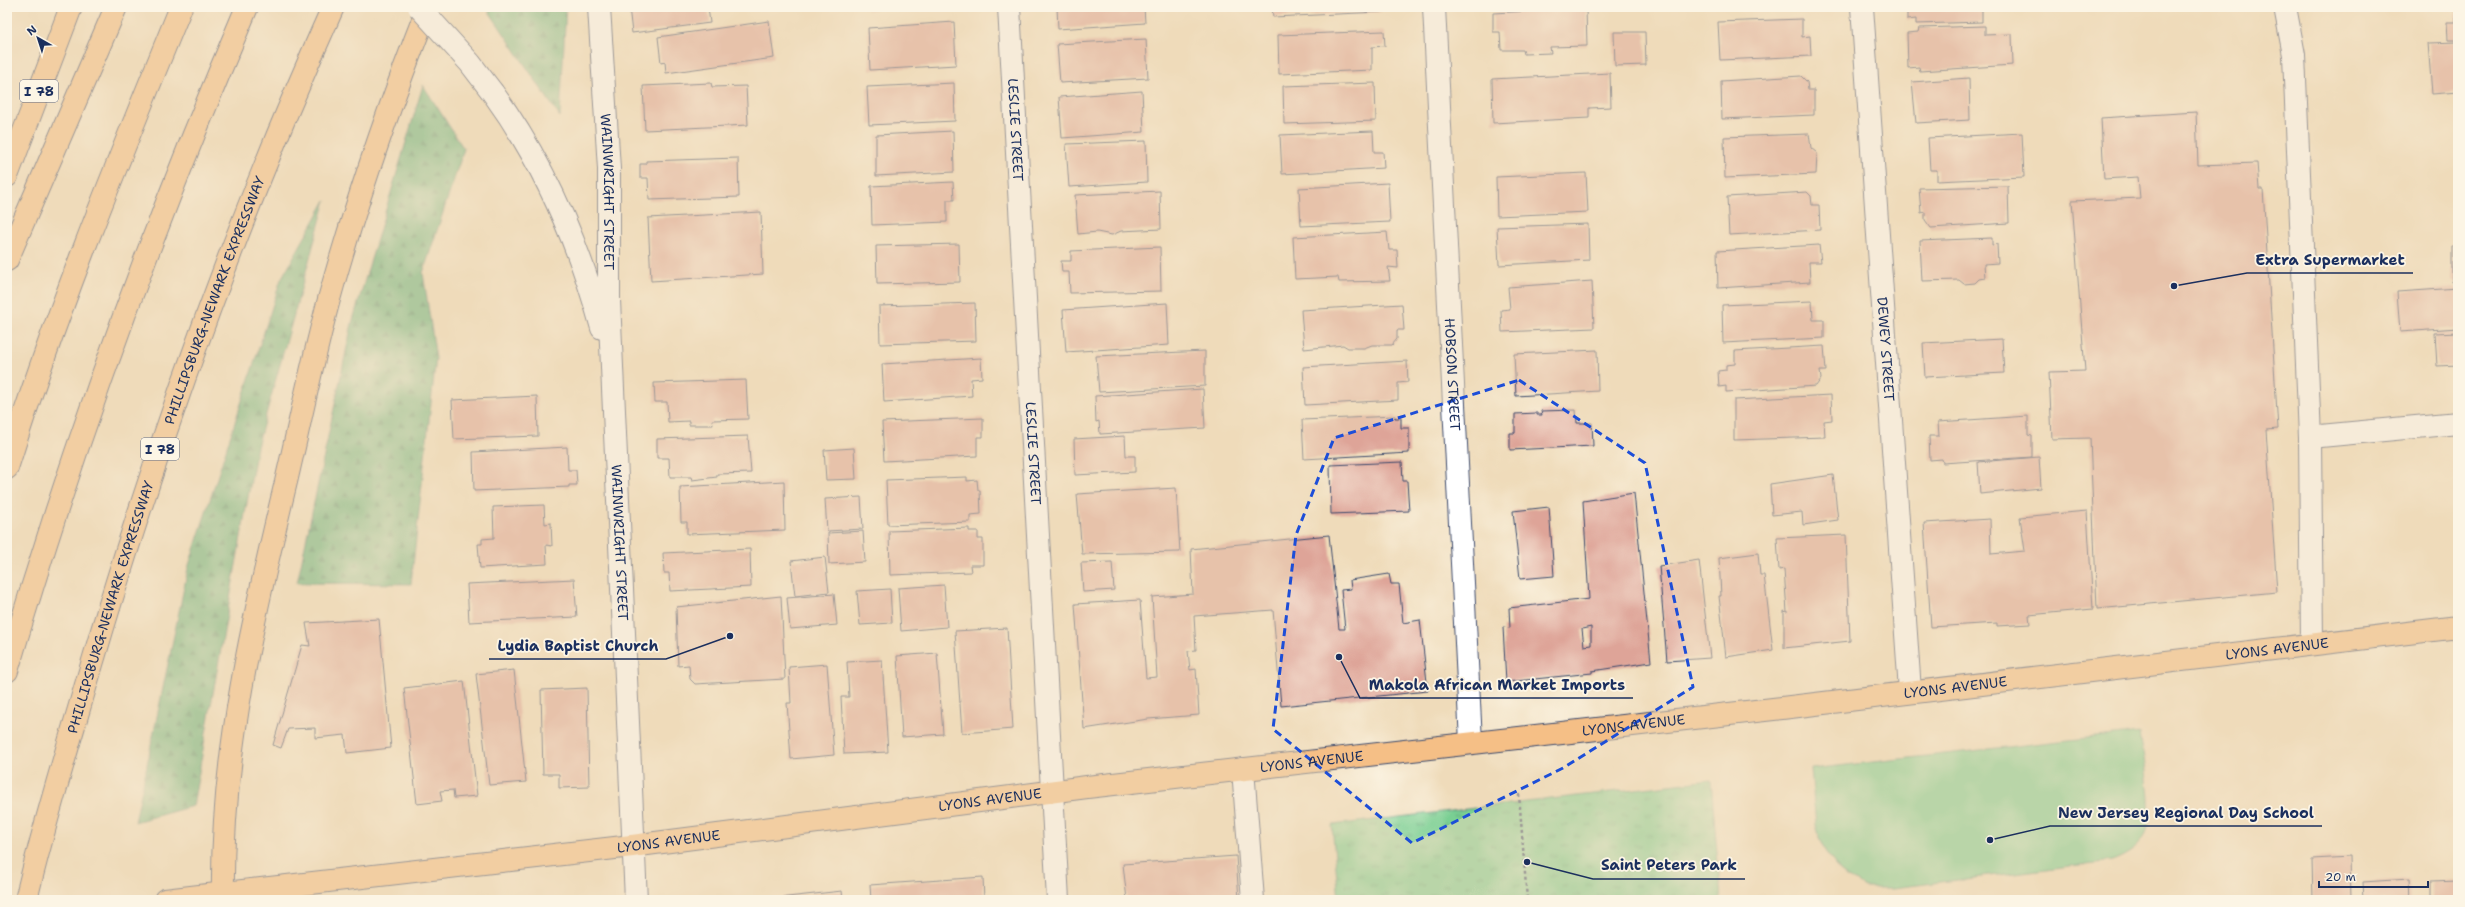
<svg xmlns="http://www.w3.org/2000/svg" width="2465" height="907" font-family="'Shantell Sans',sans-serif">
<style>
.grass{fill:#79cf93;stroke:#4a7f78}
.forest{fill:url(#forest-firs);stroke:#3e706e}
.park{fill:url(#park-tufts);stroke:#4a7f78}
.building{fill:#dea498;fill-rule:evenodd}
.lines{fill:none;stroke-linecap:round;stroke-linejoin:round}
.minor-casing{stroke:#3b496c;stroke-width:24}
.major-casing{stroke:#3b496c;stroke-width:24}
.highway-casing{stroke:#3b496c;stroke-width:24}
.path{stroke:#3b496c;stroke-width:2.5;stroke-dasharray:3 3;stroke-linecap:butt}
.minor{stroke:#fff;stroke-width:22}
.major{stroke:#f5bf86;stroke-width:22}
.highway{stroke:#f5bf86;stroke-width:22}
.minor-bridge-casing{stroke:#3b496c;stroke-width:24;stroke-linecap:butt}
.minor-bridge{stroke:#fff;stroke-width:22}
.marked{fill:none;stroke:#1d4ed8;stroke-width:3;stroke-dasharray:8 5;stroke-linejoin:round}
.labels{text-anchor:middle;stroke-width:3.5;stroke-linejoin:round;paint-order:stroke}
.shield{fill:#fcf5e5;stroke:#5e6a86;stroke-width:1}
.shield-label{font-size:13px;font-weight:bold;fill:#1b2f5e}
.street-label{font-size:14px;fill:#1b2f5e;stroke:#fcf5e5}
.leader{fill:none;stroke:#1b2f5e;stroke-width:1.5}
.callout-dot{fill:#1b2f5e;stroke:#fcf5e5;stroke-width:1.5}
.callout-label{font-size:15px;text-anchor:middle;font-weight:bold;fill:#1b2f5e;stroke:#fcf5e5;stroke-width:3.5;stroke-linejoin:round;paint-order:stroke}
</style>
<defs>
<pattern id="forest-firs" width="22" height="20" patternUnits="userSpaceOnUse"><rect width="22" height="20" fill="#62b27d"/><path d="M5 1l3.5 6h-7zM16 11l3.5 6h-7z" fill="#50916a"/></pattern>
<pattern id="park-tufts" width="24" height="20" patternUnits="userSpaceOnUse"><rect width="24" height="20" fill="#79cf93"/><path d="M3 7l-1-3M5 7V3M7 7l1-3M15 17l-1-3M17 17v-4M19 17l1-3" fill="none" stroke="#62a87b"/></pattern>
</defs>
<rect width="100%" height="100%" fill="#fcf5e5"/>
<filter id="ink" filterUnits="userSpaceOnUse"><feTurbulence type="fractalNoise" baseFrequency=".025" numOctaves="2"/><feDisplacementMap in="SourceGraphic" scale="8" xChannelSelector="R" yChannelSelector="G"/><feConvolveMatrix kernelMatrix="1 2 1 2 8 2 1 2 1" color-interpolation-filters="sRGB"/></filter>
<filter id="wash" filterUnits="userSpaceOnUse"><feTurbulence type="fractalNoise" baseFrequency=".012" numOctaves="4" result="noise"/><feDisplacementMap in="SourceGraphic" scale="16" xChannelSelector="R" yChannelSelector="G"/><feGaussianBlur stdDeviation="0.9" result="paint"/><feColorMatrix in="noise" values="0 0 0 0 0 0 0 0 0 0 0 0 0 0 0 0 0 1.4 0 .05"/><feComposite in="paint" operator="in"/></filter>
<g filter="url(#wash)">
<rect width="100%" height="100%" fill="#efdbba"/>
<path class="grass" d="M2140 732C2143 758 2158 820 2142 841 2134 851 2123 857 2112 861L1892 888H1865L1841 872 1825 851 1816 826 1811 769Z"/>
<path class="forest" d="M486 7H566L560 117Z
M423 85 464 149 423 273 436 358 411 584 297 583 352 323Z
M326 200 257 447 193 806 135 822 188 568 281 279Z"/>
<path class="park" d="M1711 780 1721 900H1339L1332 825Z"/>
<g id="blocks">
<path class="building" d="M629 7H708L710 23 632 33Z
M866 7H890V8L867 10Z
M1057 7H1144L1145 23 1058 29Z
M1272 7H1381V12L1273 17Z
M1907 7H1982V22L1916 24V19L1907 20Z
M2456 7H2458V40H2448L2447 22H2456Z
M1586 8 1587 46 1550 47 1551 53 1524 54 1523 50H1501L1500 32H1493V13Z
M1802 19V37L1810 36 1811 56 1720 60 1718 22Z
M769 21 774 58 666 73 665 62 661 63 658 37Z
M954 22 956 65 870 70 868 28Z
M1985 26V35L2012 34 2013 65 1920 71 1919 67 1908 68 1907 33 1918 32 1919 28Z
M1384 31 1385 46 1372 47V70L1279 74 1278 35Z
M1614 32H1645L1646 65 1615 66Z
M1146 39 1148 78 1060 83 1057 44Z
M2458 42V92L2432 94 2428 43Z
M1610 73 1611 107 1589 108V118L1493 123 1492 79Z
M1801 76 1807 82 1808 90H1814V115L1722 119 1721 81Z
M1969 78 1970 120 1916 123 1912 82Z
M711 83 712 87 746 86 748 125 645 130 643 86Z
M954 83 955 121 869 125 867 87Z
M1375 83 1376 121 1284 124 1283 86Z
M1142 91 1144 132 1062 138 1059 97Z
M2196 112 2198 165 2257 163 2259 189H2263L2278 429 2266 430 2277 592 2097 609 2090 438 2052 439 2049 372 2085 371 2072 201 2140 198 2138 177 2104 179 2101 118Z
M953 131 954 172 876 176V135Z
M1373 131 1374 152H1383L1384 168 1282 174 1280 135Z
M2022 133 2024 177 1937 181V170H1930L1928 138Z
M1809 134 1811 148 1817 153 1816 174 1725 178 1724 137Z
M1146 141 1147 182 1069 187 1066 144Z
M738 158 739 197 649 200 648 178H640V164H646V161Z
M1586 173 1588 212 1497 216 1496 177Z
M953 182 954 200H947V222L872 225 871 186Z
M1388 183 1390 222 1301 226 1299 188Z
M2008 186 2009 223 1931 228 1925 220V212L1921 213 1919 188Z
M1160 191 1161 229 1121 231 1112 235 1097 232 1078 234 1075 195Z
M1807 192 1811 196 1812 205H1819L1820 230 1729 235 1727 197Z
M761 212 763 274 651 281 648 218Z
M1588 224 1589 260 1499 265 1497 227Z
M1387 232 1389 250H1397L1398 268 1388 267 1390 281 1339 282 1338 277 1295 279 1293 237Z
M1992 238V245L1997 244 1998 263 1984 264 1985 278 1979 279 1975 283 1964 284 1959 280 1922 281 1920 241Z
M959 244 960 282 877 284 876 246Z
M1819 245 1821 262H1809L1810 282 1718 288 1717 251Z
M2458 246V282H2452V247Z
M1160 247 1161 291 1070 293 1069 272H1062L1061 261H1071V251Z
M1592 281 1594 328 1502 332 1501 310 1510 309 1508 287Z
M2458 288V328L2400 332 2397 292Z
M1812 301 1813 320H1824V338L1723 343 1722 305Z
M975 303 976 341 880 344 879 306Z
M1167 303 1169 345 1066 352 1063 310Z
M1402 304 1404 330H1397V339L1392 345H1372L1364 348H1348L1343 345 1304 349 1301 310Z
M2458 332V365L2437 366 2435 333Z
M2002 339 2004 373 1925 377 1923 343Z
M1824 346 1826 371H1820L1821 379 1816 386 1726 392V386L1719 387 1718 371 1726 370V365L1735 364V351Z
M1597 350 1598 391 1516 396 1514 354Z
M1205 351V386L1099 392 1096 356Z
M981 358 982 378 971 379 972 396 884 402 882 364Z
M1407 361 1408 382 1398 383V400L1305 405 1303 367Z
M746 380 748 419 712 420 713 425H689V421L668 422 667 402H655L654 383Z
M1203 389 1205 428 1100 434 1099 421 1096 422 1095 396Z
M1831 395 1832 420 1824 421 1825 437 1734 440V400Z
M537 396 538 436 454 439 452 400Z
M1576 410 1577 423H1592L1593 446 1510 450V433H1515V414L1537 413V415H1542L1541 411Z
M1395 416V418H1401V428H1409V453L1304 459 1302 420Z
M2028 416V435L2032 436V457L1943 463 1942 459 1930 460 1929 436H1939L1938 422Z
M983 418V437H977V456L884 461 882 422Z
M748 436 751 473 717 474V477L692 480 691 477H670L669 458H657V439Z
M1125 436 1126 456H1135V472L1075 475 1074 439Z
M567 447 568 470H576L577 485H569V487L474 491 473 452Z
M854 448 856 479 826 480 824 450Z
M2039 457 2041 488 1980 494 1978 462Z
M1402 462 1403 481H1407L1409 511 1331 514 1330 465Z
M1833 475 1838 520 1803 525 1802 512 1772 515 1770 484Z
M967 477V481L977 480 978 490H980L981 514 970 515V522L888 525 886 480Z
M784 481 785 530 687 534V522H681L680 487Z
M1176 488 1180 552 1082 554 1077 494Z
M1634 493 1651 662 1592 671V673L1506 682 1503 627 1510 628 1509 608 1589 599 1583 501ZM1591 627V645L1584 646 1582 629Z
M861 497 863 529 827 531 825 499Z
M544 505 545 524 551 523 552 546 546 545 547 564 480 568 478 544H482V539L494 538 493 507Z
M1549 507 1554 576 1520 579 1513 511Z
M2087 511 2093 609 2029 615 2030 624 1997 626V623L1931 627 1924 523 1990 519 1991 554 2025 551 2020 517Z
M969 528V531H978V539H983V565H970L971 572 890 575 889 531Z
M863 531 865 562 829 564 828 533Z
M1329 535 1339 629H1345L1341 590 1351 589 1350 580 1389 574 1391 584H1399L1403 623 1420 620 1428 691 1281 706 1273 610 1194 616 1196 650 1188 651 1190 670 1196 669 1199 715 1148 719 1084 729 1075 604 1140 600 1146 678 1157 677 1152 597 1193 594 1191 549Z
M1846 535 1850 641 1784 648V611L1787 612 1784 569 1779 570 1777 538Z
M750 549 751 587 670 591 669 573H664L663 553Z
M1758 553 1760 575H1764L1773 650 1726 657 1719 596H1721L1719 558Z
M825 557 829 592 795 596 791 561Z
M1699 560 1710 658 1667 661 1659 566Z
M1112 562 1114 590 1083 592 1081 563Z
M574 579 577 617 469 622 467 584Z
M944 585 947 627 901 631 898 588Z
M890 589 892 623 860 625 857 591Z
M834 594 837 625 790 629 787 598Z
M781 596 785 679 695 684 690 679 689 665 678 666 676 607Z
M379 619 391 748 347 753 345 735 315 738V728L288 729 281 748 273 745 302 645 310 646 306 623Z
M1007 628 1013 729 962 733 955 631Z
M937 653 943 734 902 737 897 656Z
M882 660 888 752 844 754 841 697H849L847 662Z
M827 664 834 755 791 759 787 703H791L789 667Z
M514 670 526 782 489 785 476 674Z
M464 681 477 796 454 798 453 790 440 791 442 801 417 804 404 688Z
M587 688 589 787 559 788V774H543L541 690Z
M1236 856 1239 900H1127L1123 864Z
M2350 857 2351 900H2313L2312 859Z
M983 877 984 900H871L870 885Z
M2409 879 2410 900H2364L2363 882Z
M2458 880V900H2432V881Z
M842 891 843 900H769V899Z"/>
</g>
</g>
<g filter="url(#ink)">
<use href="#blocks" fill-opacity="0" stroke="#3b496c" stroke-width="1"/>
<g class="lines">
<defs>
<g id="minor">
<path id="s1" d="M599 7 609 169V300L636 900"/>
<path id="s2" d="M1009 7 1058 900"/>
<path id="s3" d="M1434 7 1471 742"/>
<path id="s4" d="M1862 7 1910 691"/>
<path d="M2285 7 2294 55 2310 437 2312 644"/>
<path d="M493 93C544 163 579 245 602 328"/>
<path d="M2310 437 2458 423"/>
<path d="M1243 769 1253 900"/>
</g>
<g id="major">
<path id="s5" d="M165 900 632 846 1087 787 1782 708 2458 627"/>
</g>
<g id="highway">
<path d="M7 176 71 7"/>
<path d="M7 260 116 7"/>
<path d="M7 468C56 311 119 159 181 7"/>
<path d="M7 671C73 445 154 224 247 7"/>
<path d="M223 893C221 756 253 619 285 486 301 419 314 351 333 285 360 190 392 98 428 7"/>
<path id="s6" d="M26 900C44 823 68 747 90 671 156 446 236 222 333 7"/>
</g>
</defs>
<use href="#minor" class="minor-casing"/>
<use href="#major" class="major-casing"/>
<use href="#highway" class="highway-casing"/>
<path class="path" d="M1519 794 1527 900"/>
<use href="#minor" class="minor"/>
<use href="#major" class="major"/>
<use href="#highway" class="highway"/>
<defs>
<path id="minor-bridge" d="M419 7 470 63 493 93"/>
</defs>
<use href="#minor-bridge" class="minor-bridge-casing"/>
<use href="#minor-bridge" class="minor-bridge"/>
</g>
</g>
<path d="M0 0H2465V907H0ZM1519 380 1645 463 1693 687 1563 768 1412 843 1273 729 1296 535 1334 438Z" fill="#efdbba" fill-opacity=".55" fill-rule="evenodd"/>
<path class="marked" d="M1519 380 1645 463 1693 687 1563 768 1412 843 1273 729 1296 535 1334 438Z"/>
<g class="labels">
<g class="shield">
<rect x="20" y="80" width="38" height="22" rx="3"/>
<rect x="141" y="438" width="38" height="22" rx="3"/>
</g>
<g class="shield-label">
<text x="39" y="96">I 78</text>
<text x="160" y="454">I 78</text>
</g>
<g class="street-label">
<text dy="5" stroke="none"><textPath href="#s2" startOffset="123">LESLIE STREET</textPath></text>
<text dy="5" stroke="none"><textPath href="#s1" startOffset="185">WAINWRIGHT STREET</textPath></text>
<text dy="5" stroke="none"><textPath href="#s6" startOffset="629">PHILLIPSBURG-NEWARK EXPRESSWAY</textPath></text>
<text dy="5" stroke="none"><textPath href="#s4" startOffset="343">DEWEY STREET</textPath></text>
<text dy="5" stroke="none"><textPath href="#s3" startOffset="368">HOBSON STREET</textPath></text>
<text dy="5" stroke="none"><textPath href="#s2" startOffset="447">LESLIE STREET</textPath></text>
<text dy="5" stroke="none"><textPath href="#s1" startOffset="536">WAINWRIGHT STREET</textPath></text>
<text dy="5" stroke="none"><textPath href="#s6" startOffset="305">PHILLIPSBURG-NEWARK EXPRESSWAY</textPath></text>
<text dy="5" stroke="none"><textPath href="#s5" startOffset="2127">LYONS AVENUE</textPath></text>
<text dy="5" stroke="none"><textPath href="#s5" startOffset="1803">LYONS AVENUE</textPath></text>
<text dy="5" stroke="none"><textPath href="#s5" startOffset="1479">LYONS AVENUE</textPath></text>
<text dy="5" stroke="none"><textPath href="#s5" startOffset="1155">LYONS AVENUE</textPath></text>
<text dy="5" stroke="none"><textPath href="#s5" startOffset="831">LYONS AVENUE</textPath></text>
<text dy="5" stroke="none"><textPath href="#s5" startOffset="507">LYONS AVENUE</textPath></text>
</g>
</g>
<path class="leader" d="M2174 286L2247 273H2413M730 636L666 659H489M1339 657L1360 698H1633M1990 840L2050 826H2322M1527 862L1593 879H1745"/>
<g class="callout-dot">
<circle cx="2174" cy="286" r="4"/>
<circle cx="730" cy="636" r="4"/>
<circle cx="1339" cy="657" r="4"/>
<circle cx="1990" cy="840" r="4"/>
<circle cx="1527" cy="862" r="4"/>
</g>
<g class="callout-label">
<text x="2330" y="265">Extra Supermarket</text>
<text x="578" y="651">Lydia Baptist Church</text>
<text x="1497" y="690">Makola African Market Imports</text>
<text x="2186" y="818">New Jersey Regional Day School</text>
<text x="1669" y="870">Saint Peters Park</text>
</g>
<rect width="2465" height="907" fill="none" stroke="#fcf5e5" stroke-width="24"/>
<g transform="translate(38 38) rotate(321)" stroke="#fcf5e5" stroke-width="3" paint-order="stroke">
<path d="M0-3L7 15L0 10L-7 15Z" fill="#1b2f5e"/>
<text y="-6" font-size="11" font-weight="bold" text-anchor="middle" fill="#1b2f5e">N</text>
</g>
<path d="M2319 881v6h109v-6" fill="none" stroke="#1b2f5e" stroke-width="2"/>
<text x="2325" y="881" font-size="12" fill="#1b2f5e" stroke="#fcf5e5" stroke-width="3" paint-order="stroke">20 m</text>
</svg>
